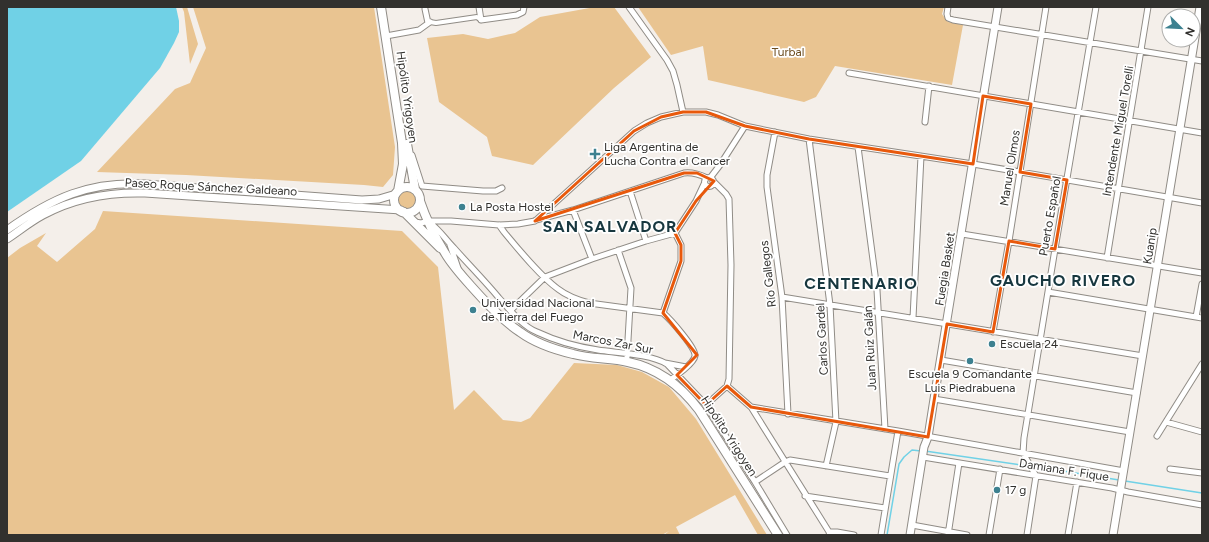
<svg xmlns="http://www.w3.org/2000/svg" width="1209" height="542" font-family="Figtree,sans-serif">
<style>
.green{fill:#e9c491}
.water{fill:#70d1e6}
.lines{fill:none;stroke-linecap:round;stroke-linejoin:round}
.stream{stroke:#70d1e6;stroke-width:1.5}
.pedestrian-casing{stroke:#908c86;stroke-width:6}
.minor-casing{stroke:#908c86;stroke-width:7}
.secondary-casing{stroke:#908c86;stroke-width:9}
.primary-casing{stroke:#908c86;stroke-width:10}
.pedestrian{stroke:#fff;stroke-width:4}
.minor{stroke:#fff;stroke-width:5}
.secondary{stroke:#fff;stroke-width:7}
.primary{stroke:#fff;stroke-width:8}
.marked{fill:none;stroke:#e8590c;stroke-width:3;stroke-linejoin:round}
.poi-dot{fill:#3d8190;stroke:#fff;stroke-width:1.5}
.labels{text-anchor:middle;stroke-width:3.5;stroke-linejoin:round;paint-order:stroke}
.park-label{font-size:12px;fill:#6c4c1d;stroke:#fff}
.street-label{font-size:12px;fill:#32312e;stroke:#fff}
.poi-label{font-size:12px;fill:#32312e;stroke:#fff;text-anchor:start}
.district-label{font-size:16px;font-weight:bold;letter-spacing:1px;fill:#17373f;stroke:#fff}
</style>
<rect width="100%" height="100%" fill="#f4efea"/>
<path class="green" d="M182 7H187L198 44 190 64 184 12Z
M193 7H374L395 147 393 175 383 187 364 185 186 175 97 172 175 89 190 83 206 48Z
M595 7H614L651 57 614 88 533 165 492 156 487 137 439 102 427 38 463 34 488 39 515 33 540 17Z
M638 7H944L942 14 948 22 963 25 952 85 835 66 816 97 804 102 708 80 703 46 671 55Z
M398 200a10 10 0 1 1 20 0a10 10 0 1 1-20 0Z
M103 211 402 231 438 267 454 410 474 390 503 420 521 422 530 418 574 363 617 365 642 372 669 387 696 419 767 535H758L735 495 676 527 680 535H664L669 531 662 535H7V258L20 248 46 233 37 246 57 262 95 229Z"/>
<path class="water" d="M7 7H176L179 21V32L174 43 160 68 81 161 7 212Z"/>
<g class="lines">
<path class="stream" d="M925 451 1028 466
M1032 466 1119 480
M1125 481 1202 493
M887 535 899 464 904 457 912 450 921 451"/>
<defs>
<path id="pedestrian" d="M430 22 436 23 477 17 481 20"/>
<path id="minor" d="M479 7 481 20 517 15 523 12 524 7
M629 7 667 60 673 71 677 85 683 112
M948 7 947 14 948 18 953 20 1202 61
M425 9 428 23
M386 36 419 30 430 22
M849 73 1202 133
M925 122 929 86
M775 132 767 175V187L782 297 788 414
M809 139 830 305 836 422 826 466
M858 147 877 290 885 429
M412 155 422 186 483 191H496L502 188
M704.5 182a4.5 4.5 0 1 1 9 0a4.5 4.5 0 1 1-9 0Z
M710 178 720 165 745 126
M713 181 726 194 729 199 731 265 729 379 727 386
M630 191 646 241
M573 210 592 259
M536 220 573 210 684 173C693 172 699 174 707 178
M415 222 421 223 429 221H451L499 225 518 224 535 221 634 131 647 123 661 117 683 112H706L718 115 745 126 809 139 973 164 1202 203
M429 222C440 230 445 239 454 248 469 265 485 281 499 298 510 310 522 326 537 332 556 341 578 347 598 350 618 353 650 354 667 364L706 405 755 482 787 535
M499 225 504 232C519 250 540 276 558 289 567 296 578 300 589 303L663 313C670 319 696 348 695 356 694 363 676 376 670 380
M962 234 1202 273
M450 245 458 268
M618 250 631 288 627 357
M1107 258 1148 7
M1048 292 1202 318
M782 297 1143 356
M511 310 545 277 592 259 646 241 675 233
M663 313 681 261V245L675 233 696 201 704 184
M1196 317 1202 284
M913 318 921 156
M993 332 1009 241 1046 7
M941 360 1137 393
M665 363 686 367
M727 386 751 407 898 431 1124 471
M934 399 1130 432
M706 405 727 386
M751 407 831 535
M1166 422 1202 432
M1157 436 1202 364
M923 457 1112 488 1128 492 1202 505
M1170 469 1202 473
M755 482 785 462 790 460 890 476
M805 496 885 508
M912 525 967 535
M829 532H837L854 535
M881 535 898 431
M948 535 959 463
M989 535 1000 469
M1027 535 1036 476 1023 453 1024 438 1055 249 1096 7
M1068 535 1077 482"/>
<path id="secondary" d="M7 230C52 198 89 181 145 184L362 200 379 199 396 194
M7 239C19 231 30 222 43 215 74 198 110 192 145 193L401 210
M910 535 924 447 928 437 934 399 998 7
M1113 535 1200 7"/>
<path id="primary" d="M381 7 402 143 403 164 398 191
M407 144 415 189
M394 200a13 13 0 1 1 26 0a13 13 0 1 1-26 0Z
M420 201C426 219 435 237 445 253 452 265 462 276 471 286 486 303 502 320 520 332 535 343 556 350 573 354 591 359 610 358 628 362 657 368 681 386 699 410L778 535
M404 212 440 248"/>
</defs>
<use href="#pedestrian" class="pedestrian-casing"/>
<use href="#minor" class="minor-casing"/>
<use href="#secondary" class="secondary-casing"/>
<use href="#primary" class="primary-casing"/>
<use href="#pedestrian" class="pedestrian"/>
<use href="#minor" class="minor"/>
<use href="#secondary" class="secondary"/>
<use href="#primary" class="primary"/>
</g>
<path class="marked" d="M983 96 1031 104 1020 172 1067 180 1055 249 1009 241 993 332 947 324 928 437 751 407 727 386 706 405 677 375 697 355 663 313 681 261V245L675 233 696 201 714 181 697 173H684L535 221 634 131 661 117 683 112H706L745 126 809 139 973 164Z"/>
<g class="poi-dot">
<path d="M593 148h4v4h4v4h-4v4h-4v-4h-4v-4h4z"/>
<circle cx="462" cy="207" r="4"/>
<circle cx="473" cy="310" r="4"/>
<circle cx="992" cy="344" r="4"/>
<circle cx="970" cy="361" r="4"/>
<circle cx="997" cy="490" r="4"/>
</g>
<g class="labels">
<g class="park-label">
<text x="788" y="56">Turbal</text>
</g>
<g class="street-label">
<text transform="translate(407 97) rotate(82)" y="4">Hipólito Yrigoyen</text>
<text transform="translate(1118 131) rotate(-80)" y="4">Intendente Miguel Torelli</text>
<text transform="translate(1010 168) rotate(-81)" y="4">Manuel Olmos</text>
<text transform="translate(211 187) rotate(3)" y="4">Paseo Roque Sánchez Galdeano</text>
<text transform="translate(1050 216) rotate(-80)" y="4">Puerto Español</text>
<text transform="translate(1150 246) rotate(-81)" y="4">Kuanip</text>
<text transform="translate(945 269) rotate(-81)" y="4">Fuegia Basket</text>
<text transform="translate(768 274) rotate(-97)" y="4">Río Gallegos</text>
<text transform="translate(822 339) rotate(-93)" y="4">Carlos Gardel</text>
<text transform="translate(613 342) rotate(11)" y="4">Marcos Zar Sur</text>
<text transform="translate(870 348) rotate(-93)" y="4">Juan Ruiz Galán</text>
<text transform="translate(729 436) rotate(57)" y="4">Hipólito Yrigoyen</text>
<text transform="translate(1064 470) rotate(9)" y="4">Damiana F. Fique</text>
</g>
<g class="poi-label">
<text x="604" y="151">Liga Argentina de<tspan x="604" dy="14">Lucha Contra el Cancer</tspan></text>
<text x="470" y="211">La Posta Hostel</text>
<text x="481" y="307">Universidad Nacional<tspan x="481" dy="14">de Tierra del Fuego</tspan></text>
<text x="1000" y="348">Escuela 24</text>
<text x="970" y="378" text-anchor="middle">Escuela 9 Comandante<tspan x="970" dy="14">Luis Piedrabuena</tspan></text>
<text x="1005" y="494">17 g</text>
</g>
<g class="district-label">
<text x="610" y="232">SAN SALVADOR</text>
<text x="1063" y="286">GAUCHO RIVERO</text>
<text x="861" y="289">CENTENARIO</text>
</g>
</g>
<rect width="1209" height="542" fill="none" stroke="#32312e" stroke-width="16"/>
<g transform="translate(1181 28) rotate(114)"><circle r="19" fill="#ffffff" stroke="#adadab"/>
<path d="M0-3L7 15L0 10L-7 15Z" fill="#3d8190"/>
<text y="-6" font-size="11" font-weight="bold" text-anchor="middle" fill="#32312e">N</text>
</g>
</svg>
